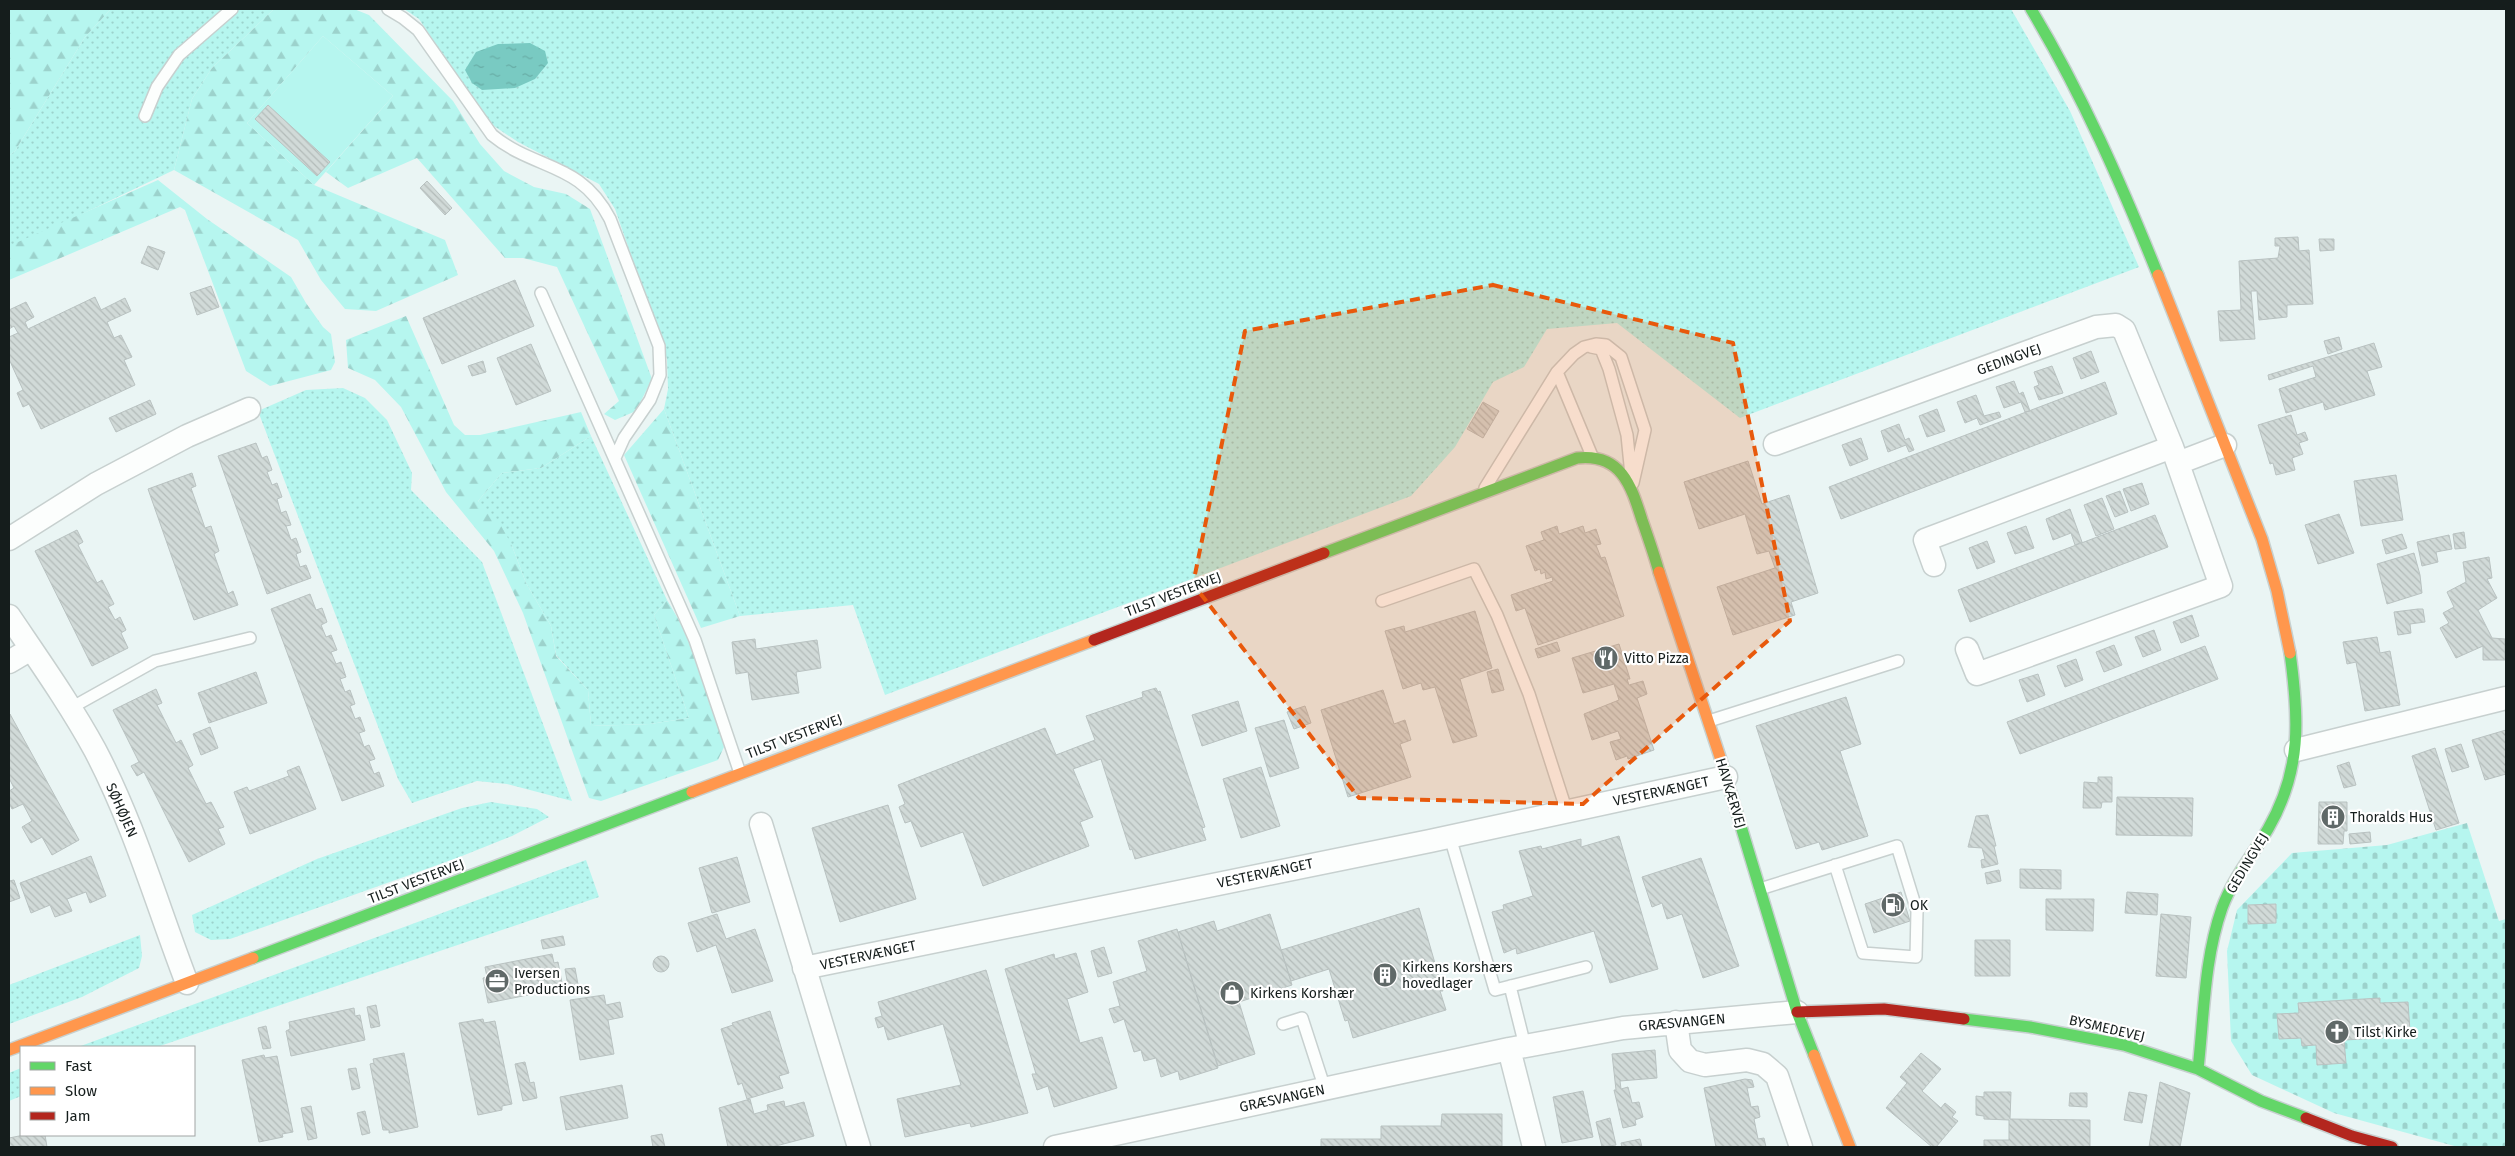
<svg xmlns="http://www.w3.org/2000/svg" width="2515" height="1156" font-family="'Fira Sans',sans-serif">
<style>
.grass{fill:url(#grass-dots)}
.forest{fill:url(#forest-firs)}
.cemetery{fill:url(#cemetery-stones)}
.pitch{fill:#b6f6ef}
.water{fill:url(#water-ripples)}
.building{fill:url(#building-back-hatch);stroke:#b9c2c1}
.lines{fill:none;stroke-linecap:round;stroke-linejoin:round}
.lane-casing{stroke:#c7d0cf;stroke-width:14}
.street-casing{stroke:#c7d0cf;stroke-width:25}
.fast-casing{stroke:#c7d0cf;stroke-width:14}
.slow-casing{stroke:#c7d0cf;stroke-width:14}
.jam-casing{stroke:#c7d0cf;stroke-width:14}
.lane{stroke:#fcfefd;stroke-width:11}
.street{stroke:#fcfefd;stroke-width:22}
.fast{stroke:#63d668;stroke-width:11}
.slow{stroke:#ff974d;stroke-width:11}
.jam{stroke:#b3261e;stroke-width:11}
.marked{fill:#e8590c;fill-opacity:0.2;stroke:#e8590c;stroke-width:4;stroke-dasharray:10 6;stroke-linejoin:round}
.labels{text-anchor:middle;stroke-width:4.5;stroke-linejoin:round;paint-order:stroke}
.street-label{font-size:14px;fill:#151d1c;stroke:#fff}
.poi-label{font-size:14px;fill:#151d1c;stroke:#fff;text-anchor:start}
</style>
<defs>
<pattern id="grass-dots" width="8" height="8" patternUnits="userSpaceOnUse" patternTransform="scale(1.25)"><rect width="8" height="8" fill="#b6f6ef"/><path d="M2 2h.1M6 6h.1" fill="none" stroke="#9cd2cc" stroke-width="1.8" stroke-linecap="round"/></pattern>
<pattern id="forest-firs" width="22" height="20" patternUnits="userSpaceOnUse" patternTransform="scale(1.25)"><rect width="22" height="20" fill="#b6f6ef"/><path d="M5 1l3.5 6h-7zM16 11l3.5 6h-7z" fill="#9cd2cc"/></pattern>
<pattern id="cemetery-stones" width="16" height="16" patternUnits="userSpaceOnUse" patternTransform="scale(1.25)"><rect width="16" height="16" fill="#b6f6ef"/><path d="M2 7V4a2 2 0 0 1 4 0v3zM10 15v-3a2 2 0 0 1 4 0v3z" fill="#9cd2cc"/></pattern>
<pattern id="water-ripples" width="26" height="14" patternUnits="userSpaceOnUse" patternTransform="scale(1.25)"><rect width="26" height="14" fill="#79cac2"/><path d="M2 4q2-2 4 0t4 0M15 11q2-2 4 0t4 0" fill="none" stroke="#68ada6"/></pattern>
<pattern id="building-back-hatch" width="6" height="6" patternUnits="userSpaceOnUse" patternTransform="scale(1.25)"><rect width="6" height="6" fill="#d1dad8"/><path d="M-1 5l2 2M0 0l6 6M5-1l2 2" fill="none" stroke="#b3bbb9"/></pattern>
</defs>
<rect width="100%" height="100%" fill="#eaf5f4"/>
<path class="grass" d="M111 9H274L212 68 192 99 174 170 9 249V156L15 151 85 37Z
M404 9H2011L2070 111 2139 267 1740 418 1617 323 1547 329 1524 367 1493 382 1455 447 1411 496 885 695 853 605 740 616 664 409 668 389 667 359 615 209 599 184 518 142 488 122 419 19Z
M343 388 365 398 387 420 412 473 411 490 482 562 572 801 507 784 477 781 412 803 398 779 258 411 306 390Z
M591 436 667 600 654 615 689 718 650 724 591 726 588 690 556 655 551 626 526 583 512 546 478 501 502 473 541 468Z
M491 802 537 809 549 817 512 836 457 858 230 939 211 940 195 932 192 915 317 859 462 808Z
M586 860 599 897 157 1047H78Z
M140 935 142 956 139 968 82 997 9 1024V985Z
M21 1068V1096L9 1101V1073Z"/>
<path class="forest" d="M9 9H111L85 37 15 151 9 156Z
M274 9H354L369 15 453 101 480 144 504 171 534 187 566 194 590 209 652 379 636 411 615 420 604 414 619 401 557 267 523 258H505L417 158 348 188 326 172 393 96 323 36 247 123 314 185 445 240 458 275 376 311 345 309 321 280 298 240 174 170 192 99 212 68Z
M158 180 207 219 291 277 306 303 323 327 331 334 335 362 331 370 270 386 246 371 185 210 180 207 9 280V246Z
M406 316 454 425 465 435H480L581 412 591 436 541 468 502 473 478 501 501 525 512 546 526 583 551 626 556 656 588 690 591 726 650 724 689 718 654 615 667 600 690 639 717 720 724 747 718 760 601 801 589 798 523 613 494 551 446 492 401 407 375 380 348 368 346 340Z
M664 409 740 616 701 628 624 455Z"/>
<path class="cemetery" d="M2467 823 2499 921 2506 919V1147H2458L2334 1113 2252 1075 2231 1041 2227 951 2237 910 2292 853 2387 845Z"/>
<path class="pitch" d="M323 36 393 96 314 185 247 123Z"/>
<path class="water" d="M530 43 545 51 548 63 535 79 515 88 482 90 472 83 465 70 476 52 498 44Z"/>
<path class="building" d="M268 105 330 162 317 176 255 119Z
M427 181 452 208 445 215 420 188Z
M2298 237 2299 251 2309 250 2313 304 2287 305V317L2259 320 2257 291H2251L2255 339 2220 341 2218 311 2241 310 2239 261 2278 258 2280 246H2275V238Z
M2319 239H2334V250L2320 251Z
M148 246 165 252 158 270 141 263Z
M515 280 534 326 442 364 423 318Z
M211 286 219 307 197 315 190 293Z
M95 297 101 310 125 298 131 311 107 322 114 338 121 335 132 357 124 360 135 385 41 429 29 404 23 407 17 393 23 390 9 359V337L18 333 14 326 9 329V310L26 302 34 317 25 322 28 329Z
M2339 337 2342 349 2328 354 2324 341Z
M2374 343 2382 367 2367 371 2375 395 2325 410 2323 402 2286 413 2279 389 2316 377 2313 366 2269 380 2268 375Z
M531 344 551 391 516 405 497 358Z
M2091 351 2099 372 2081 379 2073 358Z
M483 361 486 372 472 376 468 366Z
M2052 366 2063 393 2039 400 2034 387 2039 385 2034 372Z
M2014 381 2019 394 2023 392 2030 411 2025 412 2021 402 2004 408 1996 387Z
M2105 382 2117 414 1841 519 1829 487Z
M1976 395 1984 416 1999 412 2001 417 1980 425 1977 418 1965 423 1957 402Z
M150 400 156 414 116 432 109 418Z
M1483 402 1499 411 1483 438 1467 429Z
M1937 409 1945 431 1927 437 1919 416Z
M2291 415 2297 435 2305 432 2308 440 2299 443 2303 454 2292 458 2295 470 2276 475 2273 463 2270 464 2258 425Z
M1899 424 1905 440 1909 438 1914 450 1909 452 1906 445 1888 452 1881 431Z
M1861 438 1868 459 1850 466 1842 445Z
M256 443 262 458 267 456 272 470 267 472 272 485 277 483 282 497 277 499 281 513 286 511 291 525 286 526 291 540 296 538 301 552 296 554 300 567 306 565 311 578 267 594 218 456Z
M1748 461 1762 504 1789 495 1818 593 1791 602 1795 615 1733 635 1717 587 1775 568 1769 551 1757 554 1745 514 1699 529 1684 482Z
M192 473 196 486 191 488 205 528 211 526 219 551 214 554 228 594 233 591 238 605 194 620 148 489Z
M2396 475 2403 520 2361 526 2354 481Z
M2142 483 2149 504 2131 511 2123 489Z
M2120 491 2128 512 2115 517 2106 496Z
M2102 498 2114 529 2096 536 2084 505Z
M2070 509 2082 542 2075 545 2071 533 2053 540 2046 519Z
M2339 514 2354 553 2318 564 2305 525Z
M2155 515 2168 547 1970 622 1958 590Z
M1557 526 1559 534 1583 526 1585 533 1596 529 1601 544 1596 545 1601 558 1605 557 1624 616 1538 645 1525 608 1516 611 1511 595 1553 581 1552 577 1546 579 1545 572 1541 574 1540 569 1535 571 1526 546 1544 540 1541 532Z
M2026 526 2034 548 2015 554 2007 533Z
M77 530 83 542 78 545 97 583 102 580 114 604 108 607 115 620 120 617 126 630 121 633 128 648 92 666 35 551Z
M2464 532 2466 548 2455 549 2453 534Z
M2402 534 2407 548 2386 554 2382 540Z
M2449 535 2452 549 2436 552 2438 562 2422 566 2417 542Z
M1987 541 1995 562 1977 569 1969 548Z
M2414 553 2420 575 2422 593 2387 604 2377 564Z
M2489 557 2492 578 2487 579 2497 598 2478 610 2492 638 2505 639V660H2483V646L2456 658 2440 628 2449 623 2443 613 2454 607 2447 592 2466 582 2463 562Z
M310 594 316 610 322 608 327 622 321 625 326 637 331 635 337 650 331 652 336 664 341 662 346 677 340 679 345 692 350 690 355 704 350 706 355 719 360 717 365 731 359 733 364 747 369 745 375 759 369 761 374 774 379 772 384 786 342 801 271 609Z
M2418 609H2423L2425 622 2410 624 2411 633 2398 635 2394 612Z
M1475 611 1492 668 1460 679 1477 736 1453 743 1435 687 1423 690 1421 683 1403 689 1385 631 1404 626 1405 632Z
M2192 615 2199 636 2181 643 2173 622Z
M2154 630 2161 650 2143 657 2135 637Z
M2377 637 2380 653 2390 651 2400 705 2365 711 2356 662 2347 664 2343 642Z
M755 639 756 649 817 640 821 668 796 672 799 693 752 700 748 672 736 674 732 642Z
M1557 642 1560 651 1538 658 1535 649Z
M1619 644 1630 679H1627L1629 685 1643 681 1647 694 1637 698 1654 750 1628 759 1627 756 1616 760 1610 742 1621 739 1618 731 1592 740 1584 714 1619 700 1614 684 1583 693 1572 658Z
M2114 645 2122 665 2104 672 2096 652Z
M2205 646 2218 679 2020 754 2007 722Z
M2076 659 2083 680 2065 687 2057 666Z
M1498 669 1504 690 1492 693 1487 672Z
M256 672 267 703 209 723 198 693Z
M2038 674 2045 695 2027 702 2019 680Z
M1156 688 1158 692 1160 691 1205 827 1202 828 1206 840 1135 859 1132 849 1130 850 1101 759 1073 769 1093 817 1080 822 1089 846 983 886 963 832 921 847 911 821 905 823 899 807 905 804 898 785 1045 728 1056 755 1095 740 1086 716 1143 697 1142 692Z
M156 689 162 703 157 705 176 743 181 740 193 765 188 768 206 804 211 802 224 827 218 829 225 844 189 862 144 772 137 776 131 766 139 762 113 710Z
M1383 690 1394 724 1405 720 1411 740 1400 744 1411 777 1348 797 1321 710Z
M1846 697 1861 744 1840 751 1868 836 1822 850 1819 842 1796 849 1756 726Z
M1238 701 1247 731 1202 746 1192 715Z
M1305 706 1311 723 1294 729 1287 712Z
M10 714 79 840 52 855 42 837 31 843 22 827 32 821 23 804 12 809 9 803V791L14 788 9 778Z
M1284 720 1299 768 1270 777 1255 728Z
M210 727 218 748 201 755 193 734Z
M2506 730V774L2485 780 2472 740Z
M2461 744 2469 767 2452 772 2445 749Z
M2435 748 2459 823 2436 830 2412 756Z
M2349 762 2356 785 2344 788 2337 766Z
M299 766 316 809 250 834 234 792 247 787 249 791 289 776 287 771Z
M1261 767 1280 826 1241 838 1223 779Z
M2098 777H2112V802H2102L2101 808H2083L2084 782 2098 783Z
M2117 797 2193 798 2192 836 2116 835Z
M2319 802H2347V831H2344L2343 844H2318Z
M888 805 916 899 840 922 812 828Z
M1988 815 1996 846H1994L1998 864 1982 868 1981 860 1985 859 1982 848 1968 847 1976 816Z
M2370 832 2371 842 2350 844 2349 834Z
M1619 836 1658 969 1610 983 1594 931 1517 954 1516 948 1504 953 1492 912 1504 909 1503 905 1533 896 1519 851 1541 846 1542 849 1581 839V847Z
M91 856 106 896 90 903 86 892 67 899 72 911 55 917 50 905 31 913 20 883Z
M737 857 750 902 712 913 699 868Z
M1701 858 1739 966 1703 978 1682 914 1667 919 1662 903 1652 907 1642 877Z
M2020 869 2061 870V889L2020 888Z
M1999 870 2001 881 1987 884 1985 873Z
M14 880 20 898 9 902V881Z
M1901 892 1910 921 1874 933 1865 904Z
M2127 892 2158 894 2157 915 2125 913Z
M2046 899H2094L2093 931 2046 930Z
M2276 904V923L2248 924V905Z
M1419 908 1443 991H1440L1446 1010 1353 1038 1348 1020 1345 1021 1329 969 1291 981 1281 950Z
M717 914 726 939 755 929 773 981 732 993 716 945 697 952 688 923Z
M1270 914 1292 985 1239 1002 1255 1054 1218 1066 1178 932 1214 921 1217 931Z
M2161 914 2191 917 2186 978 2156 976Z
M1177 929 1218 1068 1180 1080 1178 1071 1161 1077 1156 1058 1144 1061 1141 1050 1134 1052 1124 1019 1114 1023 1109 1009 1120 1006 1113 982 1147 971 1138 941Z
M563 936 565 945 543 949 541 940Z
M1975 940H2010V976H1975Z
M1104 947 1112 973 1098 977 1091 951Z
M1076 953 1088 992 1067 999 1080 1043 1102 1037 1117 1088 1054 1107 1048 1086 1037 1090 1032 1074H1036L1005 969 1054 954 1055 959Z
M552 954 554 963 558 962 563 988 488 1003 483 978 487 977 485 967Z
M653 964a8 8 0 1 1 16 0a8 8 0 1 1-16 0Z
M575 968 579 990 569 992 565 969Z
M986 970 1028 1113 971 1127 970 1123 905 1137 897 1099 961 1085 943 1024 888 1040 884 1026 878 1028 875 1018 882 1016 878 1002Z
M604 995 606 1005 620 1002 623 1017 608 1020 614 1054 580 1060 570 1000Z
M2380 998V1003L2408 1002 2410 1031 2383 1033V1038L2344 1040 2346 1063 2317 1065 2316 1045 2302 1046 2301 1038 2279 1039 2277 1014 2299 1013 2298 1003Z
M376 1005 380 1026 371 1028 367 1007Z
M354 1008 355 1016 360 1015 365 1040 291 1056 286 1031 290 1029 289 1022Z
M770 1011 789 1073 779 1076 783 1088 747 1099 742 1083 738 1085 721 1029 733 1025 732 1023Z
M483 1019 484 1023 495 1021 512 1104 502 1106V1110L478 1115 459 1023Z
M266 1026 271 1048 263 1049 258 1028Z
M1655 1050 1657 1078 1620 1081 1621 1089 1628 1087 1632 1103 1639 1102 1643 1117 1635 1120 1636 1125 1623 1128 1614 1090H1616L1612 1054Z
M404 1053 418 1127 389 1133V1130H383L370 1064 374 1063 373 1059Z
M1921 1053 1941 1069 1922 1091 1941 1108 1945 1103 1956 1112 1952 1117 1958 1121 1936 1147H1932L1886 1108 1907 1083 1900 1077Z
M264 1055 265 1058 277 1056 293 1132 282 1134 283 1137 259 1142 242 1060Z
M525 1062 530 1083 534 1082 537 1098 523 1101 515 1064Z
M356 1068 360 1088 352 1090 348 1069Z
M1745 1079 1752 1080 1754 1087 1747 1088 1751 1107 1758 1106 1760 1117 1754 1119 1758 1139 1764 1138 1766 1147H1716L1704 1088Z
M2160 1082 2190 1093 2180 1147H2149Z
M622 1085 628 1118 566 1130 560 1097Z
M1583 1091 1593 1137 1562 1143 1553 1097Z
M1984 1092H2011L2010 1119 2090 1120V1147H1984V1140H2009V1120L1984 1119V1116L1976 1115V1096L1984 1097Z
M2129 1092 2147 1095 2142 1123 2124 1120Z
M2070 1093H2087V1107L2069 1106Z
M750 1099 754 1114 768 1110 767 1105 784 1101 785 1107 804 1102 814 1136 772 1147H728L719 1108Z
M311 1106 317 1138 308 1140 301 1108Z
M365 1111 370 1133 362 1135 357 1113Z
M1442 1114H1502V1146L1321 1147V1139H1381V1126H1441Z
M1610 1118 1616 1145 1602 1147 1596 1122Z
M662 1134 665 1147H653L651 1136Z
M24 1135H45L47 1147H9V1138Z
M1640 1139 1642 1147H1622L1621 1143Z"/>
<g class="lines">
<defs>
<path id="lane" d="M388 9 403 18 418 30 492 135C536 171 580 161 610 219L659 346 660 375 650 400 624 438 615 458
M145 116 157 87 179 55 232 9
M541 293 695 640 740 773
M1591 347 1601 349 1609 369 1627 435 1631 475
M1557 372 1592 456
M1485 488 1557 372 1574 354 1584 347 1596 344 1606 345 1621 357 1645 430 1633 483
M1382 601 1474 569 1497 615 1529 694 1567 812
M69 709 155 661 250 638
M1709 721 1898 661
M1450 837 1495 990 1586 967
M1760 889 1897 846 1917 911 1916 957 1863 953 1835 865
M1510 986 1525 1046
M1283 1024 1302 1018 1325 1089"/>
<path id="street" d="M1775 444 2096 327 2116 325 2124 330 2172 447 2221 586 1977 674 1967 649
M2178 463 2225 445
M9 539 96 484 187 436 249 409
M1934 565 1925 540 2172 447
M9 616C38 659 70 704 95 750 134 824 157 905 187 983
M9 662 31 649
M2296 750 2506 698
M761 824 859 1147
M804 968 1430 841 1726 777
M1676 1022 1680 1050 1690 1061 1705 1065 1747 1060 1763 1064 1777 1076 1801 1147
M1509 1049 1534 1147
M1055 1147 1509 1049 1623 1028 1797 1012"/>
<path id="fast" d="M2031 9C2082 94 2121 183 2158 275
M1324 553 1577 458C1621 453 1631 485 1642 520 1648 537 1654 554 1659 572
M1721 760 1797 1012 1814 1055
M253 958 692 792
M1964 1019 2030 1027 2124 1045 2198 1069 2261 1101 2306 1118
M2198 1069C2204 1016 2204 959 2222 908 2233 878 2252 856 2268 829 2302 770 2299 718 2290 653"/>
<path id="slow" d="M2158 275 2262 539 2277 591 2290 653
M1659 572 1721 760
M692 792 1094 640
M9 1050 253 958
M1814 1055 1850 1147"/>
<path id="jam" d="M1094 640 1324 553
M1797 1012 1884 1009 1964 1019
M2306 1118 2352 1136 2392 1147"/>
</defs>
<use href="#lane" class="lane-casing"/>
<use href="#street" class="street-casing"/>
<use href="#fast" class="fast-casing"/>
<use href="#slow" class="slow-casing"/>
<use href="#jam" class="jam-casing"/>
<use href="#lane" class="lane"/>
<use href="#street" class="street"/>
<use href="#fast" class="fast"/>
<use href="#slow" class="slow"/>
<use href="#jam" class="jam"/>
</g>
<path class="marked" d="M1493 285 1733 343 1790 621 1583 804 1359 798 1193 584 1245 331Z"/>
<defs>
<symbol id="restaurant-disc" viewBox="-11 -11 22 22"><circle r="9.5" fill="#606968" stroke="#fff"/><path d="M-5-6h1v4h1v-4h1v4h1v-4h1v5L-1.5 .5V6h-2V.5L-5-1ZM5-6V6H3V1.5H1.5Q1.5-4 5-6Z" fill="#fff"/></symbol>
<symbol id="building-disc" viewBox="-11 -11 22 22"><circle r="9.5" fill="#606968" stroke="#fff"/><path d="M-4-6H4V6H1V3H-1V6H-4ZM-2.5-4.3h1.7v1.8h-1.7ZM.8-4.3h1.7v1.8H.8ZM-2.5-1h1.7V.8h-1.7ZM.8-1h1.7V.8H.8Z" fill="#fff"/></symbol>
<symbol id="fuel-disc" viewBox="-11 -11 22 22"><circle r="9.5" fill="#606968" stroke="#fff"/><path d="M-5.5-6h7V0h2V4h1.3V-2.5L3-4.5l.8-.8L6-3V5H2.5V1h-1V6h-7ZM-4.2-4.7v3.2H.2V-4.7Z" fill="#fff"/></symbol>
<symbol id="office-disc" viewBox="-11 -11 22 22"><circle r="9.5" fill="#606968" stroke="#fff"/><path d="M-6-3h4V-5.5h4V-3h4V5H-6ZM-1-4.5V-3h2v-1.5ZM-6 0V1H6V0Z" fill="#fff"/></symbol>
<symbol id="shop-disc" viewBox="-11 -11 22 22"><circle r="9.5" fill="#606968" stroke="#fff"/><path d="M-5-2.5h2.3a2.7 3.5 0 0 1 5.4 0H5L5.5 6h-11ZM-1.5-2.5h3a1.5 2.3 0 0 0-3 0Z" fill="#fff"/></symbol>
<symbol id="church-disc" viewBox="-11 -11 22 22"><circle r="9.5" fill="#606968" stroke="#fff"/><path d="M-1.2-6h2.4v3.5h3.3v2.4h-3.3V6h-2.4V-.1h-3.3v-2.4h3.3Z" fill="#fff"/></symbol>
</defs>
<g fill-rule="evenodd">
<use href="#restaurant-disc" x="1592" y="644" width="28" height="28"/>
<use href="#building-disc" x="2319" y="803" width="28" height="28"/>
<use href="#fuel-disc" x="1879" y="891" width="28" height="28"/>
<use href="#building-disc" x="1371" y="961" width="28" height="28"/>
<use href="#office-disc" x="483" y="967" width="28" height="28"/>
<use href="#shop-disc" x="1218" y="979" width="28" height="28"/>
<use href="#church-disc" x="2323" y="1018" width="28" height="28"/>
</g>
<g class="labels">
<g class="street-label">
<text transform="translate(2009 359) rotate(-20)" y="5">GEDINGVEJ</text>
<text transform="translate(1173 594) rotate(-21)" y="5">TILST VESTERVEJ</text>
<text transform="translate(794 736) rotate(-21)" y="5">TILST VESTERVEJ</text>
<text transform="translate(1661 791) rotate(-12)" y="5">VESTERVÆNGET</text>
<text transform="translate(1731 793) rotate(73)" y="5">HAVKÆRVEJ</text>
<text transform="translate(122 810) rotate(66)" y="5">SØHØJEN</text>
<text transform="translate(2247 863) rotate(-59)" y="5">GEDINGVEJ</text>
<text transform="translate(1265 873) rotate(-12)" y="5">VESTERVÆNGET</text>
<text transform="translate(416 881) rotate(-21)" y="5">TILST VESTERVEJ</text>
<text transform="translate(868 955) rotate(-12)" y="5">VESTERVÆNGET</text>
<text transform="translate(1682 1022) rotate(-5)" y="5">GRÆSVANGEN</text>
<text transform="translate(2107 1028) rotate(13)" y="5">BYSMEDEVEJ</text>
<text transform="translate(1282 1098) rotate(-12)" y="5">GRÆSVANGEN</text>
</g>
<g class="poi-label">
<text x="1624" y="663">Vitto Pizza</text>
<text x="2350" y="822">Thoralds Hus</text>
<text x="1910" y="910">OK</text>
<text x="1402" y="972">Kirkens Korshærs<tspan x="1402" dy="16">hovedlager</tspan></text>
<text x="514" y="978">Iversen<tspan x="514" dy="16">Productions</tspan></text>
<text x="1250" y="998">Kirkens Korshær</text>
<text x="2354" y="1037">Tilst Kirke</text>
</g>
</g>
<rect width="2515" height="1156" fill="none" stroke="#151d1c" stroke-width="20"/>
<rect x="20" y="1046" width="175" height="90" fill="#ffffff" stroke="#a1a5a4"/>
<rect x="30" y="1062" width="25" height="8" fill="#63d668" stroke="#a1a5a4"/>
<text x="65" y="1071" font-size="15" fill="#151d1c">Fast</text>
<rect x="30" y="1087" width="25" height="8" fill="#ff974d" stroke="#a1a5a4"/>
<text x="65" y="1096" font-size="15" fill="#151d1c">Slow</text>
<rect x="30" y="1112" width="25" height="8" fill="#b3261e" stroke="#a1a5a4"/>
<text x="65" y="1121" font-size="15" fill="#151d1c">Jam</text>
</svg>
